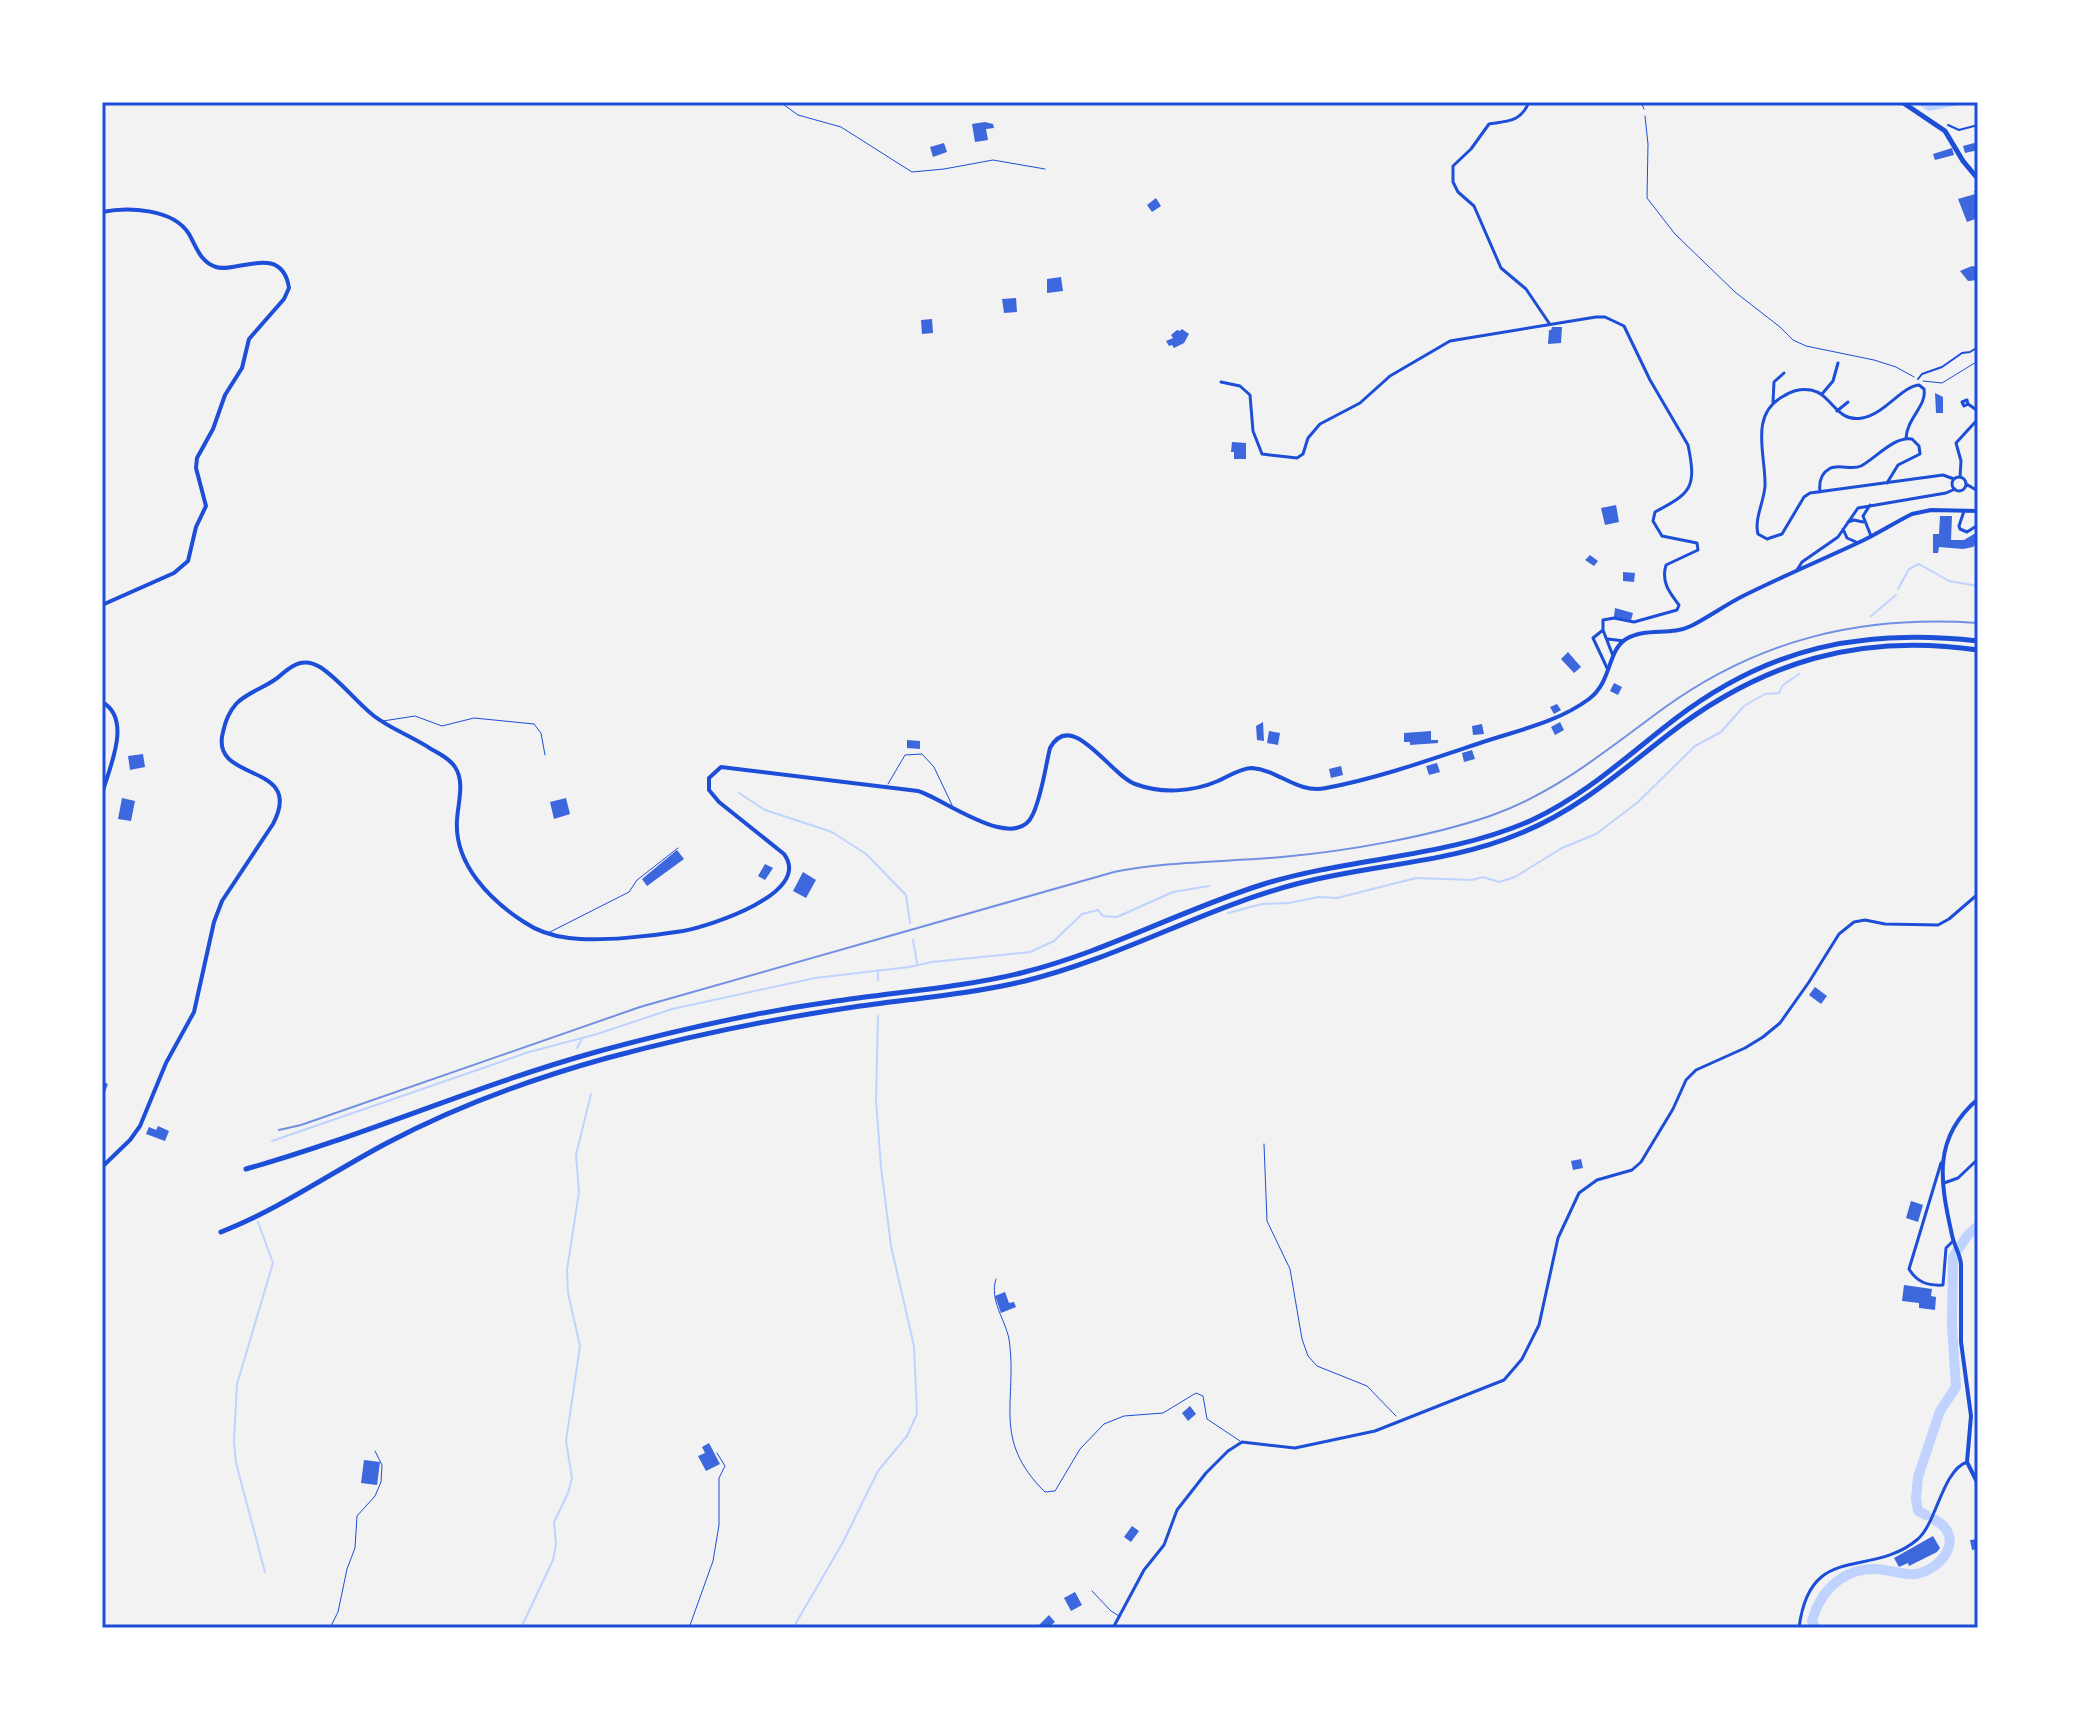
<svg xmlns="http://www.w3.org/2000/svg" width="2080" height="1730" font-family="'Noto Serif',serif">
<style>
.water{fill:#bfd3fe}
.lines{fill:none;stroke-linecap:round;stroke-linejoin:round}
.stream{stroke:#bfd3fe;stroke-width:2}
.river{stroke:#bfd3fe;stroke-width:10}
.building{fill:#3d67dc}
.path{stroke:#1d4ed8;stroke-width:1}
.service{stroke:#1d4ed8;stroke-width:1}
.pedestrian{stroke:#1d4ed8;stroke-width:2}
.minor{stroke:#1d4ed8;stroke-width:3}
.tertiary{stroke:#1d4ed8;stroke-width:4}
.secondary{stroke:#1d4ed8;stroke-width:4}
.trunk{stroke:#1d4ed8;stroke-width:5}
.motorway{stroke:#1d4ed8;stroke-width:5}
.rail{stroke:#7290e2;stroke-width:2}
.neatline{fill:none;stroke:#1d4ed8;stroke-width:3}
</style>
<rect width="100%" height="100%" fill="#f2f2f2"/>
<path class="water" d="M1916 102H1976L1928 111Z"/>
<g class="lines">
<path class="stream" d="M1898 589 1909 569 1919 564 1949 581 1978 586
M1871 616 1896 595
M739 793 765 810 832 832 866 854 906 895 910 923
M1228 913 1262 904 1289 903 1318 897 1337 898 1416 878 1472 880 1483 877 1499 882 1515 877 1562 848 1596 834 1638 802 1695 746 1721 732 1744 706 1765 694 1779 693 1783 685 1799 674
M913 940 917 963
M878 970V980
M577 1048 582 1039
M272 1141 529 1052 597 1034 672 1009 815 978 909 967 932 962 1030 952 1054 941 1082 914 1098 910 1103 916 1117 917 1173 892 1209 886
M258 1222 273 1263 237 1384 234 1441 236 1463 265 1572
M521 1628 553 1560 556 1544 554 1522 568 1493 572 1478 566 1441 580 1346 568 1293 567 1270 579 1192 576 1155 591 1094
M793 1628 842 1544 878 1471 907 1436 917 1414 914 1346 891 1246 881 1167 876 1100 878 1016"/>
<path class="river" d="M1926 1515 1918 1511 1916 1499 1918 1477 1940 1411 1956 1387 1952 1326 1953 1257 1967 1236 1978 1226
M1815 1628 1812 1621C1822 1585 1851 1562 1890 1571 1903 1573 1913 1577 1926 1571 1949 1560 1961 1534 1935 1520"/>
</g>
<path class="building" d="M985 122 993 124 994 128 986 129 988 140 975 142 972 124Z
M1978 142V150L1965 153 1963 146Z
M944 143 947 152 933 157 930 147Z
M1952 148 1954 155 1935 160 1933 154Z
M1978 190V218L1967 222 1958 199 1975 194 1974 191Z
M1156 198 1161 206 1152 212 1147 205Z
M1972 266 1978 267V280L1968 281 1960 271Z
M1061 277 1063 291 1047 293V279Z
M1016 298 1017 312 1004 313 1002 299Z
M932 319 933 333 922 334 921 320Z
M1552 327H1562L1561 343 1548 344 1549 330H1551Z
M1182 329 1189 334 1184 343 1174 348 1172 345 1169 346 1166 341 1173 338 1171 335 1177 330 1180 331Z
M1935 393 1943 397V413H1936Z
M1232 442 1246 443V459H1234V452H1231Z
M1616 505 1619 522 1605 525 1601 508Z
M1940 516H1952L1951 540H1964L1974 534H1978V542L1973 547 1963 549 1939 547 1938 553H1933V534H1939Z
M1590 555 1598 561 1594 566 1585 560Z
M1623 572 1635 573 1634 582 1623 581Z
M1615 608 1633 613 1631 620 1614 617Z
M1568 652 1581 667 1574 673 1561 659Z
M1614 683 1622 687 1618 695 1610 691Z
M1557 704 1561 710 1554 714 1550 707Z
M1263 722 1264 741 1257 740 1256 726Z
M1560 722 1564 730 1555 735 1551 727Z
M1482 724 1484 734 1473 735 1472 726Z
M1269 731 1280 733 1278 745 1267 743Z
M1431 731V740H1438V743L1410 745V742H1404V733Z
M907 740 920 741V749L907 748Z
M1472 750 1475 759 1464 762 1462 753Z
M143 754 145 767 130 770 128 756Z
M1437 763 1440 772 1429 775 1426 766Z
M1341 766 1343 775 1331 778 1329 769Z
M122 798 135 801 131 821 118 819Z
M566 798 570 814 554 819 550 802Z
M677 850 684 859 647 886 642 879Z
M765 864 773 868 765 880 758 876Z
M803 872 816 880 806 898 793 891Z
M1815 987 1827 996 1821 1004 1809 995Z
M102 1081 108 1084 102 1100Z
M158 1126 169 1131 165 1141 146 1134 149 1127 156 1130Z
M1581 1159 1583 1168 1573 1170 1571 1161Z
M1911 1201 1923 1205 1918 1222 1906 1218Z
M1904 1285 1932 1289 1931 1296 1936 1297 1935 1310 1919 1308V1303L1902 1301Z
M1005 1292 1009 1303 1014 1302 1016 1307 1001 1313 995 1296Z
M1190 1406 1196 1414 1188 1421 1182 1413Z
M709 1443 720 1464 706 1471 698 1456 705 1453 702 1447Z
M364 1460 380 1462 377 1485 361 1483Z
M1132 1526 1139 1531 1131 1542 1124 1537Z
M1933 1536 1940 1548 1937 1552 1909 1566 1908 1563 1899 1567 1894 1558Z
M1978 1539V1549L1972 1550 1970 1540Z
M1075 1592 1082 1605 1071 1611 1064 1598Z
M1049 1615 1055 1622 1048 1628H1042L1039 1625Z"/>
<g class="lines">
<path class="path" d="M1645 116 1648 144 1647 198 1675 234 1735 292 1780 327 1793 340 1806 346 1874 360 1896 367 1914 377
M1923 381 1942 383 1978 361
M1264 1144 1267 1221 1290 1269 1302 1339 1308 1356 1317 1366 1367 1386 1396 1416"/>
<path class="service" d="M780 102 798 115 841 127 912 172 944 169 993 160 1045 169
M1641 102 1644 109
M383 721 415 716 442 726 474 718 534 724 541 733 545 755
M888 784 905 755 922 754 934 767 952 805
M550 932 629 892 637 880 678 848
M996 1279C989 1300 1005 1319 1009 1339 1018 1401 991 1439 1045 1492L1055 1491 1080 1449 1104 1424 1124 1416 1163 1413 1196 1393 1203 1396 1207 1419 1240 1441
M1092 1591 1111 1611 1119 1616
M330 1628 338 1612 347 1569 355 1548 357 1516 375 1496 381 1482 382 1465 375 1451
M689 1628 713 1561 719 1525V1478L725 1466 717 1453"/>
<path class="pedestrian" d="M1948 125 1959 130 1978 125
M1918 379 1922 374 1942 367 1962 353 1970 352 1978 347"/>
<path class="minor" d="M1529 102C1521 122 1508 121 1489 124L1471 149 1453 166V182L1458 192 1474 206 1501 268 1526 289 1549 323
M1221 382 1240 386 1250 395 1253 431 1262 454 1297 458 1303 454 1308 438 1320 424 1360 403 1390 376 1450 341 1596 317H1605L1624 326 1650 380 1688 445C1697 488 1691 493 1655 512L1653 521 1662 536 1697 543 1698 550 1666 565C1661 582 1669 592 1679 605L1677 610 1634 622 1614 618 1603 620V630L1613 656
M1822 394 1833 381 1838 363
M1967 400 1968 404 1964 406 1962 402Z
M1773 402 1774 382 1784 373
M1968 404 1978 411
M1837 411 1848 402
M1906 438C1907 418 1927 406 1924 389L1919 385C1902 386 1885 414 1862 418 1836 423 1832 394 1811 390 1800 388 1792 391 1782 397 1749 416 1766 455 1765 486 1764 502 1754 519 1758 534L1767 539 1782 534 1804 497 1810 493 1943 475 1954 479
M1960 477 1961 461 1956 443 1978 419
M1952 484a7 7 0 1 1 14 0a7 7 0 1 1-14 0Z
M1966 484 1978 491
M1820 492C1819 483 1820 474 1829 469 1839 463 1851 471 1861 466 1876 458 1894 436 1912 439L1919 446 1920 454 1898 465 1887 483
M1870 505 1863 516 1871 536
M1964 511 1959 526 1960 529 1967 532 1978 525
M1848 522 1854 520 1863 522
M1843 529 1847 538 1856 542
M1797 570 1802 562 1838 537 1858 508 1946 493 1955 489
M1603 630 1593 638 1608 670
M1608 639 1624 641
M1941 1163 1909 1269C1917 1282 1927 1286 1943 1285L1946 1248 1953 1241
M1944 1183 1958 1178 1978 1159
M1113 1628 1144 1570 1164 1545 1177 1510 1206 1473 1228 1451 1242 1442 1295 1448 1375 1431 1504 1380 1522 1359 1539 1325 1558 1238 1579 1193 1597 1180 1632 1170 1641 1162 1673 1109 1686 1080 1696 1070 1745 1048 1763 1037 1780 1023 1809 982 1839 934 1854 922 1865 920 1885 924 1938 925 1949 919 1978 894
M1799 1628C1810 1540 1870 1580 1918 1539 1937 1522 1942 1471 1967 1462"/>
<path class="tertiary" d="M102 212C127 207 173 208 189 234 196 246 200 262 216 267 235 274 282 242 289 288L284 299 249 339 242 368 225 395 213 429 197 458 196 468 206 506 196 527 188 561 174 573 102 605
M102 702C133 719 109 768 102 794
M1978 1099C1932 1138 1940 1181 1952 1235 1954 1246 1960 1253 1961 1264V1342L1971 1416 1967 1462 1978 1484"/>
<path class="secondary" d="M102 1167 130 1140 140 1126 166 1063 194 1012 214 922 222 901 273 824C306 761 209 784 223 732 225 722 229 712 236 704 248 691 269 687 282 674 295 663 305 658 320 667 340 680 355 701 374 716 391 729 413 737 431 749 440 754 450 759 455 767 465 782 458 803 457 820 454 864 490 900 524 922 537 931 552 936 569 938 600 942 652 936 683 931 710 926 813 893 784 854L719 802 709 790V778L721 767 918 791C943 798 1016 855 1033 814 1042 794 1045 769 1050 748 1072 708 1110 775 1135 784 1162 794 1192 792 1218 781 1228 777 1240 768 1252 768 1279 770 1297 794 1326 788 1379 778 1432 759 1483 742 1519 730 1558 722 1589 699 1612 682 1607 651 1626 639 1645 627 1671 636 1691 626 1709 617 1725 605 1743 596 1783 576 1824 559 1864 540 1880 532 1896 522 1912 514L1931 510 1978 511"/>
<path class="trunk" d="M1902 102 1945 131 1963 161 1978 179"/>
<path class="motorway" d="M246 1169C364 1136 477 1085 596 1052 673 1031 751 1013 830 1002 894 992 959 988 1021 973 1106 952 1181 910 1264 884 1352 857 1447 858 1532 820 1586 795 1628 755 1675 719 1769 647 1862 628 1978 641
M221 1232C280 1209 332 1172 387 1143 457 1106 531 1079 607 1058 686 1037 766 1020 847 1008 906 999 966 995 1025 981 1120 958 1205 907 1300 883 1373 864 1451 863 1521 833 1578 810 1621 771 1669 734 1763 661 1860 633 1978 650"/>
<path class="rail" d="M279 1130 301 1125 640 1007 1114 872C1170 861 1226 862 1282 857 1348 851 1428 837 1490 816 1556 793 1608 749 1664 708 1760 639 1861 615 1978 623"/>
</g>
<rect width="2080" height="1730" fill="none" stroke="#ffffff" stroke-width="208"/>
<rect x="104" y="104" width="1872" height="1522" class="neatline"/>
</svg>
